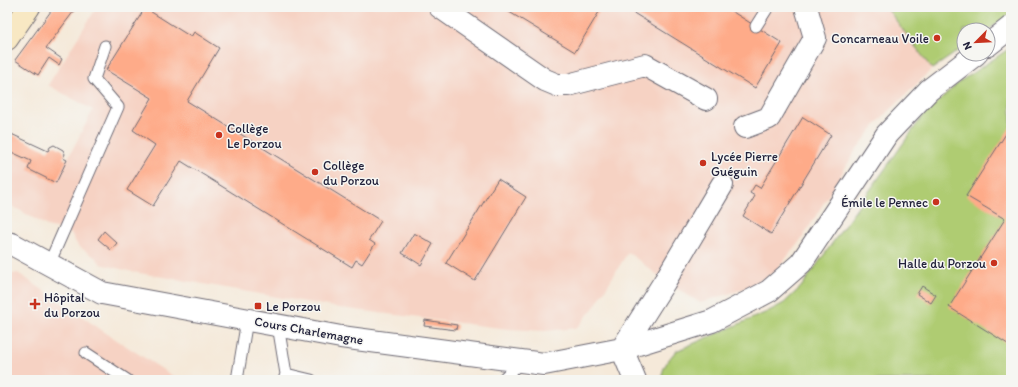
<svg xmlns="http://www.w3.org/2000/svg" width="1018" height="387" font-family="Itim,sans-serif">
<style>
.built{fill:#f6d2c3}
.green{fill:#afcc72;stroke:#687756}
.building{fill:#feab89}
.lines{fill:none;stroke-linecap:round;stroke-linejoin:round}
.service-casing{stroke:#6c6872;stroke-width:13}
.minor-casing{stroke:#6c6872;stroke-width:24}
.secondary-casing{stroke:#6c6872;stroke-width:24}
.service{stroke:#fff;stroke-width:11}
.minor{stroke:#fff;stroke-width:22}
.secondary{stroke:#f8e8c3;stroke-width:22}
.poi-dot{fill:#c8321e;stroke:#f6f6f2;stroke-width:1.5}
.labels{text-anchor:middle;stroke-width:3;stroke-linejoin:round;paint-order:stroke}
.poi-label{font-size:13px;fill:#22223b;stroke:#f6f6f2;text-anchor:start}
.street-label{font-size:13px;fill:#22223b;stroke:#f6f6f2}
</style>
<rect width="100%" height="100%" fill="#f6f6f2"/>
<filter id="ink" filterUnits="userSpaceOnUse"><feTurbulence type="fractalNoise" baseFrequency=".025" numOctaves="2"/><feDisplacementMap in="SourceGraphic" scale="8" xChannelSelector="R" yChannelSelector="G"/><feConvolveMatrix kernelMatrix="1 2 1 2 8 2 1 2 1" color-interpolation-filters="sRGB"/></filter>
<filter id="wash" filterUnits="userSpaceOnUse"><feTurbulence type="fractalNoise" baseFrequency=".012" numOctaves="4" result="noise"/><feDisplacementMap in="SourceGraphic" scale="16" xChannelSelector="R" yChannelSelector="G"/><feGaussianBlur stdDeviation="0.9" result="paint"/><feColorMatrix in="noise" values="0 0 0 0 0 0 0 0 0 0 0 0 0 0 0 0 0 1.4 0 .05"/><feComposite in="paint" operator="in"/></filter>
<g filter="url(#wash)">
<rect width="100%" height="100%" fill="#f5e9d9"/>
<path class="built" d="M97 7H886L932 69 878 122 856 150 803 237 775 272 750 287 700 303 665 281 628 252 595 306 577 328 545 331 508 329 340 308 181 280 133 272 101 264 95 257 78 246 72 235 63 230 47 226 7 203V151L31 161 28 169 55 183 93 110 48 85Z
M18 273 106 333 179 380H7V275Z"/>
<path class="green" d="M886 7H1011V14L988 30H964V47L932 69Z
M1011 49V380H662C661 368 669 359 676 351L767 312 784 303 801 287 922 117 959 82 1007 50Z"/>
<g id="blocks">
<path class="building" d="M54 7H77L46 48 62 59 59 65 49 58 38 75 15 60Z
M501 7H602L575 52Z
M617 7H725L782 43 755 88 632 12Z
M145 8 191 37 194 32 219 48 187 101 381 221 369 240 375 244 362 264 356 260 352 267 181 161 153 206 127 190 155 145 133 130 152 98 106 70Z
M803 117 831 135 771 234 743 216 755 196 750 193 755 185 760 188Z
M1011 126V346L949 307 1005 219 966 196Z
M7 132 48 151 50 147 54 145 63 150 65 154 63 158 67 160 56 183 28 169 31 161 7 150Z
M498 179 526 197 475 281 446 263Z
M104 231 117 243 111 250 98 239Z
M414 233 433 244 421 265 402 253Z
M922 286 936 295 931 303 917 294Z
M425 320 457 325 456 330 424 326Z"/>
</g>
</g>
<g filter="url(#ink)">
<use href="#blocks" fill-opacity="0" stroke="#6c6872" stroke-width="1"/>
<g class="lines">
<defs>
<path id="service" d="M756 26 768 7
M49 264 118 107 94 79 105 46
M278 325 286 374 284 380
M86 353 127 380
M286 374 311 380
M237 380 247 320
M502 380 522 361"/>
<path id="minor" d="M440 7 545 80 557 85H568L645 65 706 99
M988 45 1011 27
M745 127 769 118 815 38 806 7
M7 243 12 244 102 293 341 337 544 364 622 349 712 321 769 291 801 263 887 134 929 90 976 54
M622 349 665 281 722 185
M622 349 635 380"/>
<path id="secondary" d="M7 39 29 7"/>
</defs>
<use href="#service" class="service-casing"/>
<use href="#minor" class="minor-casing"/>
<use href="#secondary" class="secondary-casing"/>
<use href="#service" class="service"/>
<use href="#minor" class="minor"/>
<use href="#secondary" class="secondary"/>
</g>
</g>
<g class="poi-dot">
<circle cx="937" cy="38" r="4"/>
<circle cx="219" cy="135" r="4"/>
<circle cx="703" cy="163" r="4"/>
<circle cx="315" cy="172" r="4"/>
<circle cx="936" cy="202" r="4"/>
<circle cx="994" cy="263" r="4"/>
<path d="M33 298h4v4h4v4h-4v4h-4v-4h-4v-4h4z"/>
<rect x="254" y="302" width="8" height="8" rx="2"/>
</g>
<g class="labels">
<g class="poi-label">
<text x="929" y="43" text-anchor="end">Concarneau Voile</text>
<text x="227" y="133">Collège<tspan x="227" dy="15">Le Porzou</tspan></text>
<text x="711" y="161">Lycée Pierre<tspan x="711" dy="15">Guéguin</tspan></text>
<text x="323" y="170">Collège<tspan x="323" dy="15">du Porzou</tspan></text>
<text x="928" y="207" text-anchor="end">Émile le Pennec</text>
<text x="986" y="268" text-anchor="end">Halle du Porzou</text>
<text x="44" y="302">Hôpital<tspan x="44" dy="15">du Porzou</tspan></text>
<text x="266" y="311">Le Porzou</text>
</g>
<g class="street-label">
<text transform="translate(309 330) rotate(10)" y="5">Cours Charlemagne</text>
</g>
</g>
<rect width="1018" height="387" fill="none" stroke="#f6f6f2" stroke-width="24"/>
<g transform="translate(976 42) rotate(246)"><circle r="19" fill="#f6f6f2" stroke="#a1a1a9"/>
<path d="M0-3L7 15L0 10L-7 15Z" fill="#c8321e"/>
<text y="-6" font-size="11" font-weight="bold" text-anchor="middle" fill="#22223b">N</text>
</g>
</svg>
